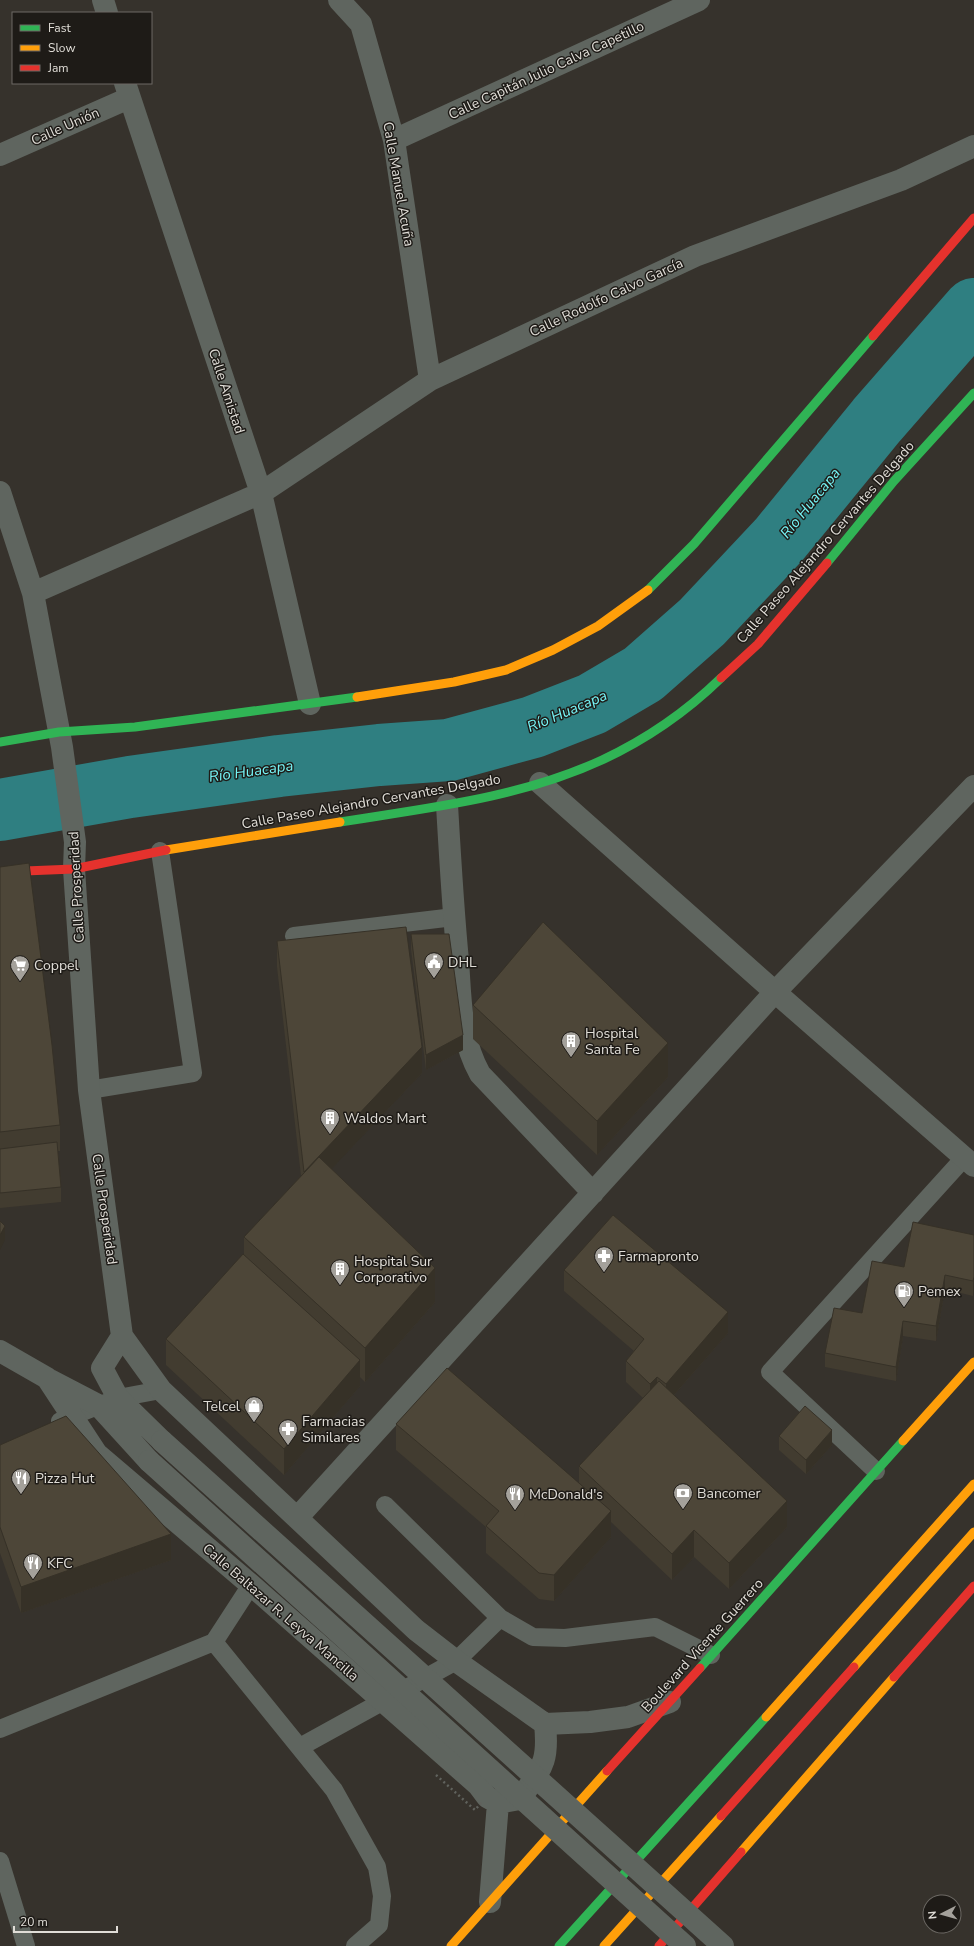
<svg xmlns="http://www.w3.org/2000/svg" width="974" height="1946" font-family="'Nunito Sans',sans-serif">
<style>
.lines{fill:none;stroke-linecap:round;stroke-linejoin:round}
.river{stroke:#2f7f81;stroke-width:62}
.lane{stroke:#5f655f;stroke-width:18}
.street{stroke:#5f655f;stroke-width:22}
.fast{stroke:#30b455;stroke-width:9}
.slow{stroke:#ff9f0a;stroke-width:9}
.jam{stroke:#e5322d;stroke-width:9}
.path-bridge{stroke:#60625d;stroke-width:2.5;stroke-dasharray:2 3;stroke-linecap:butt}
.street-bridge{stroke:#5f655f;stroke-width:22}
.wall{fill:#423c30}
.shaded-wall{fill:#363127}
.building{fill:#4d4638;stroke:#363127}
.labels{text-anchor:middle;stroke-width:3;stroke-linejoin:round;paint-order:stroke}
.street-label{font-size:14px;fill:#e0ddd7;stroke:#1e1b17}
.poi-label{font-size:14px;fill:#e0ddd7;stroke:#1e1b17;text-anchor:start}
.water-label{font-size:15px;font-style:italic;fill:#76f5f7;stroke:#1e1b17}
</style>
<rect width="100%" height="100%" fill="#36322c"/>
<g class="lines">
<path class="river" d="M0 810 130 787 279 766 379 755 449 750 533 727 592 704 643 674 702 622 779 540 877 420 974 309"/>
<path class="lane" d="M294 936 454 917
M89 1090 193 1073 160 851
M60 1421 118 1398 161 1390
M876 1471 770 1372 964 1158
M385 1505 500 1618 533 1637 565 1638 655 1627 711 1655
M214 1642 334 1790 377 1867 382 1896 379 1925 355 1946
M0 1729 214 1642 251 1585
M300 1747 456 1661 500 1618
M0 1861 26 1946"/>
<path class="street" d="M103 0 107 13
M339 0 361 24 394 140 430 380
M125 83 261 493 310 704
M394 140 699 0
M0 155 129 98
M0 492 33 593 62 747 75 842 74 869 89 1090 122 1336 161 1390 416 1630 456 1661 545 1724 590 1722 628 1717 670 1702
M33 593 261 493 430 380 695 256 901 180 974 146
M540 783 775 992 974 1166
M447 805C450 857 453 909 458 961 461 1001 460 1038 480 1074L593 1193
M122 1336 102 1368 118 1398 162 1441
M0 1351 47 1378 97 1454 251 1585 478 1785 487 1797 498 1803 490 1902
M50 1380 98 1405 149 1461
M297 1518 775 992 974 786
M503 1802 520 1799C542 1767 549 1763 545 1724"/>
<path class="fast" d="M827 563 894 481 974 393
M648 590 694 544 873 336
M0 742 59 732 135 727 357 697
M340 822C428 808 520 798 602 760 645 740 687 711 721 678
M700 1668 903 1441
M559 1946 766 1717"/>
<path class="slow" d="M357 697 454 682 506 670 553 650 598 626 648 590
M166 850 340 822
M903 1441 974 1362
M854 1667 974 1532
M766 1717 974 1484
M741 1852 894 1677
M451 1946 607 1771
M604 1946 721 1816"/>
<path class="jam" d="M873 336 974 218
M721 678 758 644 827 563
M0 872 74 869 166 850
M894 1677 974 1586
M607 1771 700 1668
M721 1816 854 1667
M659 1946 741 1852"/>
<path class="path-bridge" d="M436 1775 475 1810 482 1802"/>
<path class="street-bridge" d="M162 1441 723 1946
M149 1461 685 1946"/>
</g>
<path class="wall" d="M0 867 60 1125V1151H58L61 1187V1202L0 1208Z
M411 934 463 1050 426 1070 411 949Z
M277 941 422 1073 331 1169 435 1302 365 1382 360 1377V1386L284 1475 166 1365V1339L244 1255V1237L301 1176 277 967Z
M473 1005 668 1077 597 1155 473 1039Z
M974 1235 973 1296 945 1289 936 1341 903 1336 896 1381 825 1367V1353L862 1313 904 1267Z
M564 1270 728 1333 674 1395 787 1527 729 1589 694 1557 672 1580 611 1522V1537L554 1601 539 1599 486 1553V1527L396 1450V1424L579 1483V1466L643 1398 626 1382V1361L634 1351 564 1291Z
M779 1436 832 1445 806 1474 779 1450Z
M0 1445 171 1560 21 1613 0 1553Z"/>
<path class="shaded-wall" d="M463 1035V1050L426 1070V1055Z
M668 1043V1077L597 1155V1121Z
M422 1047V1073L304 1198V1172Z
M5 1226V1240L0 1250V1235Z
M435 1268V1302L365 1382V1348Z
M945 1275V1289L936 1341V1326Z
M974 1277V1292L973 1296V1281Z
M728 1312V1333L666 1404V1384Z
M903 1321V1336L896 1381V1367Z
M360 1360V1386L284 1475V1449Z
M657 1377V1398L650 1404V1384Z
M832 1430V1445L806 1474V1460Z
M787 1501V1527L729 1589V1563Z
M611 1511V1537L554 1601V1575Z
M694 1530V1557L672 1580V1554Z
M171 1534V1560L21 1613V1587Z"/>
<path class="building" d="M29 863 52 1045 60 1125 0 1132V867Z
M543 922 668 1043 597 1121 473 1005Z
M406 927 422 1047 304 1172 277 941Z
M411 934H449L463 1035 426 1055Z
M57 1142 61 1187 0 1193V1149Z
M319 1157 435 1268 365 1348 244 1237Z
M613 1215 728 1312 666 1384 657 1377 650 1384 626 1361 644 1339 564 1270Z
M0 1221 5 1226 0 1235Z
M913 1222 974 1235V1277L973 1281 945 1275 936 1326 903 1321 896 1367 825 1353 834 1308 862 1313 872 1261 904 1267Z
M243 1254 360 1360 284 1449 166 1339Z
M447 1368 611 1511 554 1575 539 1573 486 1526 499 1511 396 1424Z
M659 1381 787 1501 729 1563 694 1530 672 1554 579 1466Z
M805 1406 832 1430 806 1460 779 1436Z
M66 1416 171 1534 21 1587 0 1527V1445Z"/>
<defs>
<symbol id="civic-pin" viewBox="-11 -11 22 30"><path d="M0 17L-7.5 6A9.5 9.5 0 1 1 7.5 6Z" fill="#a4a19b" stroke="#1e1b17"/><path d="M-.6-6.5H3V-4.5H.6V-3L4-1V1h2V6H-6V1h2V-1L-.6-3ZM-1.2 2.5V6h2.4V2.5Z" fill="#fff"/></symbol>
<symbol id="supermarket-pin" viewBox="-11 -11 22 30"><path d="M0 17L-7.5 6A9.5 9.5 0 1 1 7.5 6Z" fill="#a4a19b" stroke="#1e1b17"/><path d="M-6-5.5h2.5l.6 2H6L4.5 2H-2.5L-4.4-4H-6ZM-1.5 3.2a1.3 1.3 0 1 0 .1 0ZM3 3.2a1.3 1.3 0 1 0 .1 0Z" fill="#fff"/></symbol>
<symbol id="building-pin" viewBox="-11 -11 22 30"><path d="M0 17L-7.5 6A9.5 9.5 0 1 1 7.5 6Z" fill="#a4a19b" stroke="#1e1b17"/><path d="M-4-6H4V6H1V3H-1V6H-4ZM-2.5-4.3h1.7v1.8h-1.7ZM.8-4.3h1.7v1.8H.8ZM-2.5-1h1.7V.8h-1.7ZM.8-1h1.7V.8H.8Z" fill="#fff"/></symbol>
<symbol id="pharmacy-pin" viewBox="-11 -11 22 30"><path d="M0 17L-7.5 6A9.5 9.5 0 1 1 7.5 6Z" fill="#a4a19b" stroke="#1e1b17"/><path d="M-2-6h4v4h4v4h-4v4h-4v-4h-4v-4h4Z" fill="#fff"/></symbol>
<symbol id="fuel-pin" viewBox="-11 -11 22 30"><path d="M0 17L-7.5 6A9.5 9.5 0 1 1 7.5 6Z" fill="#a4a19b" stroke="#1e1b17"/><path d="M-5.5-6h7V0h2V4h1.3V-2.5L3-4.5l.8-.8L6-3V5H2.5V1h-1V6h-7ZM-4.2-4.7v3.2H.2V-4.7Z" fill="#fff"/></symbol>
<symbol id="shop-pin" viewBox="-11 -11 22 30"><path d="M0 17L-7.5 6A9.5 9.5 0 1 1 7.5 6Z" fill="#a4a19b" stroke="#1e1b17"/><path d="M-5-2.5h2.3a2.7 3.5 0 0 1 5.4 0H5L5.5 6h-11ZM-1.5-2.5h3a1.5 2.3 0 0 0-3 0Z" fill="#fff"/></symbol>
<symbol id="restaurant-pin" viewBox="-11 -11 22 30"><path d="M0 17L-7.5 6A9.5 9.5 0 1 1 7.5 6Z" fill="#a4a19b" stroke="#1e1b17"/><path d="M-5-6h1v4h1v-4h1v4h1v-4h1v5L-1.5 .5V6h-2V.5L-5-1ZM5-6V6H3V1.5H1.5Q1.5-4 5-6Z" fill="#fff"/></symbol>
<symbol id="bank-pin" viewBox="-11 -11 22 30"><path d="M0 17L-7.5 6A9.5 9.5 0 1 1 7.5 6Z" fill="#a4a19b" stroke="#1e1b17"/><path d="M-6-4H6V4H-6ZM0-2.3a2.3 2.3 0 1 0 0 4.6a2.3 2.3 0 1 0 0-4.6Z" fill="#fff"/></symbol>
</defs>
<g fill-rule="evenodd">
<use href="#civic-pin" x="423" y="951" width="22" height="30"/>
<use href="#supermarket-pin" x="9" y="954" width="22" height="30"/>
<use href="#building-pin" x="560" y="1030" width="22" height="30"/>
<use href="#building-pin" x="319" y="1107" width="22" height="30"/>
<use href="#pharmacy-pin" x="593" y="1245" width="22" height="30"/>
<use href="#building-pin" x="329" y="1258" width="22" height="30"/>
<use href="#fuel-pin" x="893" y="1280" width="22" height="30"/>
<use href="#shop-pin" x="243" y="1395" width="22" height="30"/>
<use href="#pharmacy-pin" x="277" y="1418" width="22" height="30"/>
<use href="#restaurant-pin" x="10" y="1467" width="22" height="30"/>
<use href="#bank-pin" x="672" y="1482" width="22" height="30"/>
<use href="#restaurant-pin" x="504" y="1483" width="22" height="30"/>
<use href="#restaurant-pin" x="22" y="1552" width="22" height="30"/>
</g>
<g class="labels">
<g class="street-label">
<text transform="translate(546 70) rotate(-25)" y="5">Calle Capitán Julio Calva Capetillo</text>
<text transform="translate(65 126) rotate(-24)" y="5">Calle Unión</text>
<text transform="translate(399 184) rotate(80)" y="5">Calle Manuel Acuña</text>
<text transform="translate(606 297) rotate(-25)" y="5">Calle Rodolfo Calvo García</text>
<text transform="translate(227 391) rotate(72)" y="5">Calle Amistad</text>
<text transform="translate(825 542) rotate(-49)" y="5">Calle Paseo Alejandro Cervantes Delgado</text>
<text transform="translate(371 801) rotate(-10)" y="5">Calle Paseo Alejandro Cervantes Delgado</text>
<text transform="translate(76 887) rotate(-93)" y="5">Calle Prosperidad</text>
<text transform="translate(105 1209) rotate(82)" y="5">Calle Prosperidad</text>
<text transform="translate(281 1612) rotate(41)" y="5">Calle Baltazar R. Leyva Mancilla</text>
<text transform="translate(702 1645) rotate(-48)" y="5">Boulevard Vicente Guerrero</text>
</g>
<g class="poi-label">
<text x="448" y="967">DHL</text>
<text x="34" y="970">Coppel</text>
<text x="585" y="1038">Hospital<tspan x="585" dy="16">Santa Fe</tspan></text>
<text x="344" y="1123">Waldos Mart</text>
<text x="618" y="1261">Farmapronto</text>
<text x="354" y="1266">Hospital Sur<tspan x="354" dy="16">Corporativo</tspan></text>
<text x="918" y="1296">Pemex</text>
<text x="240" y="1411" text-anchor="end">Telcel</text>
<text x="302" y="1426">Farmacias<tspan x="302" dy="16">Similares</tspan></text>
<text x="35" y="1483">Pizza Hut</text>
<text x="697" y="1498">Bancomer</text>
<text x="529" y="1499">McDonald's</text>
<text x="47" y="1568">KFC</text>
</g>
<g class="water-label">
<text transform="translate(810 503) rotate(-51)" y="5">Río Huacapa</text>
<text transform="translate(567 711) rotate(-23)" y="5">Río Huacapa</text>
<text transform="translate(251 771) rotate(-8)" y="5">Río Huacapa</text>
</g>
</g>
<rect x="12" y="12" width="140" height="72" fill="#1e1b17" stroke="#6c6964"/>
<rect x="20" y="25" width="20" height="6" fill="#30b455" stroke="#6c6964"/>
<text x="48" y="32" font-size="12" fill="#e0ddd7">Fast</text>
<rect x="20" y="45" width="20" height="6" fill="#ff9f0a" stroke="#6c6964"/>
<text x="48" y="52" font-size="12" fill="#e0ddd7">Slow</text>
<rect x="20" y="65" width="20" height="6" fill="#e5322d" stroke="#6c6964"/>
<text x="48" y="72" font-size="12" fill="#e0ddd7">Jam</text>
<g transform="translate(942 1914) rotate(264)"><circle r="19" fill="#1e1b17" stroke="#6c6964"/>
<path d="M0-3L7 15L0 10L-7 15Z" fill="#a4a19b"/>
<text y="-6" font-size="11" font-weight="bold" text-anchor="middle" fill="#e0ddd7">N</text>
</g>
<path d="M14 1926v6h103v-6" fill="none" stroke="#e0ddd7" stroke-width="2"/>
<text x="20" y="1926" font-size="12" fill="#e0ddd7" stroke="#1e1b17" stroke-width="3" paint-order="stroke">20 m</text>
</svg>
